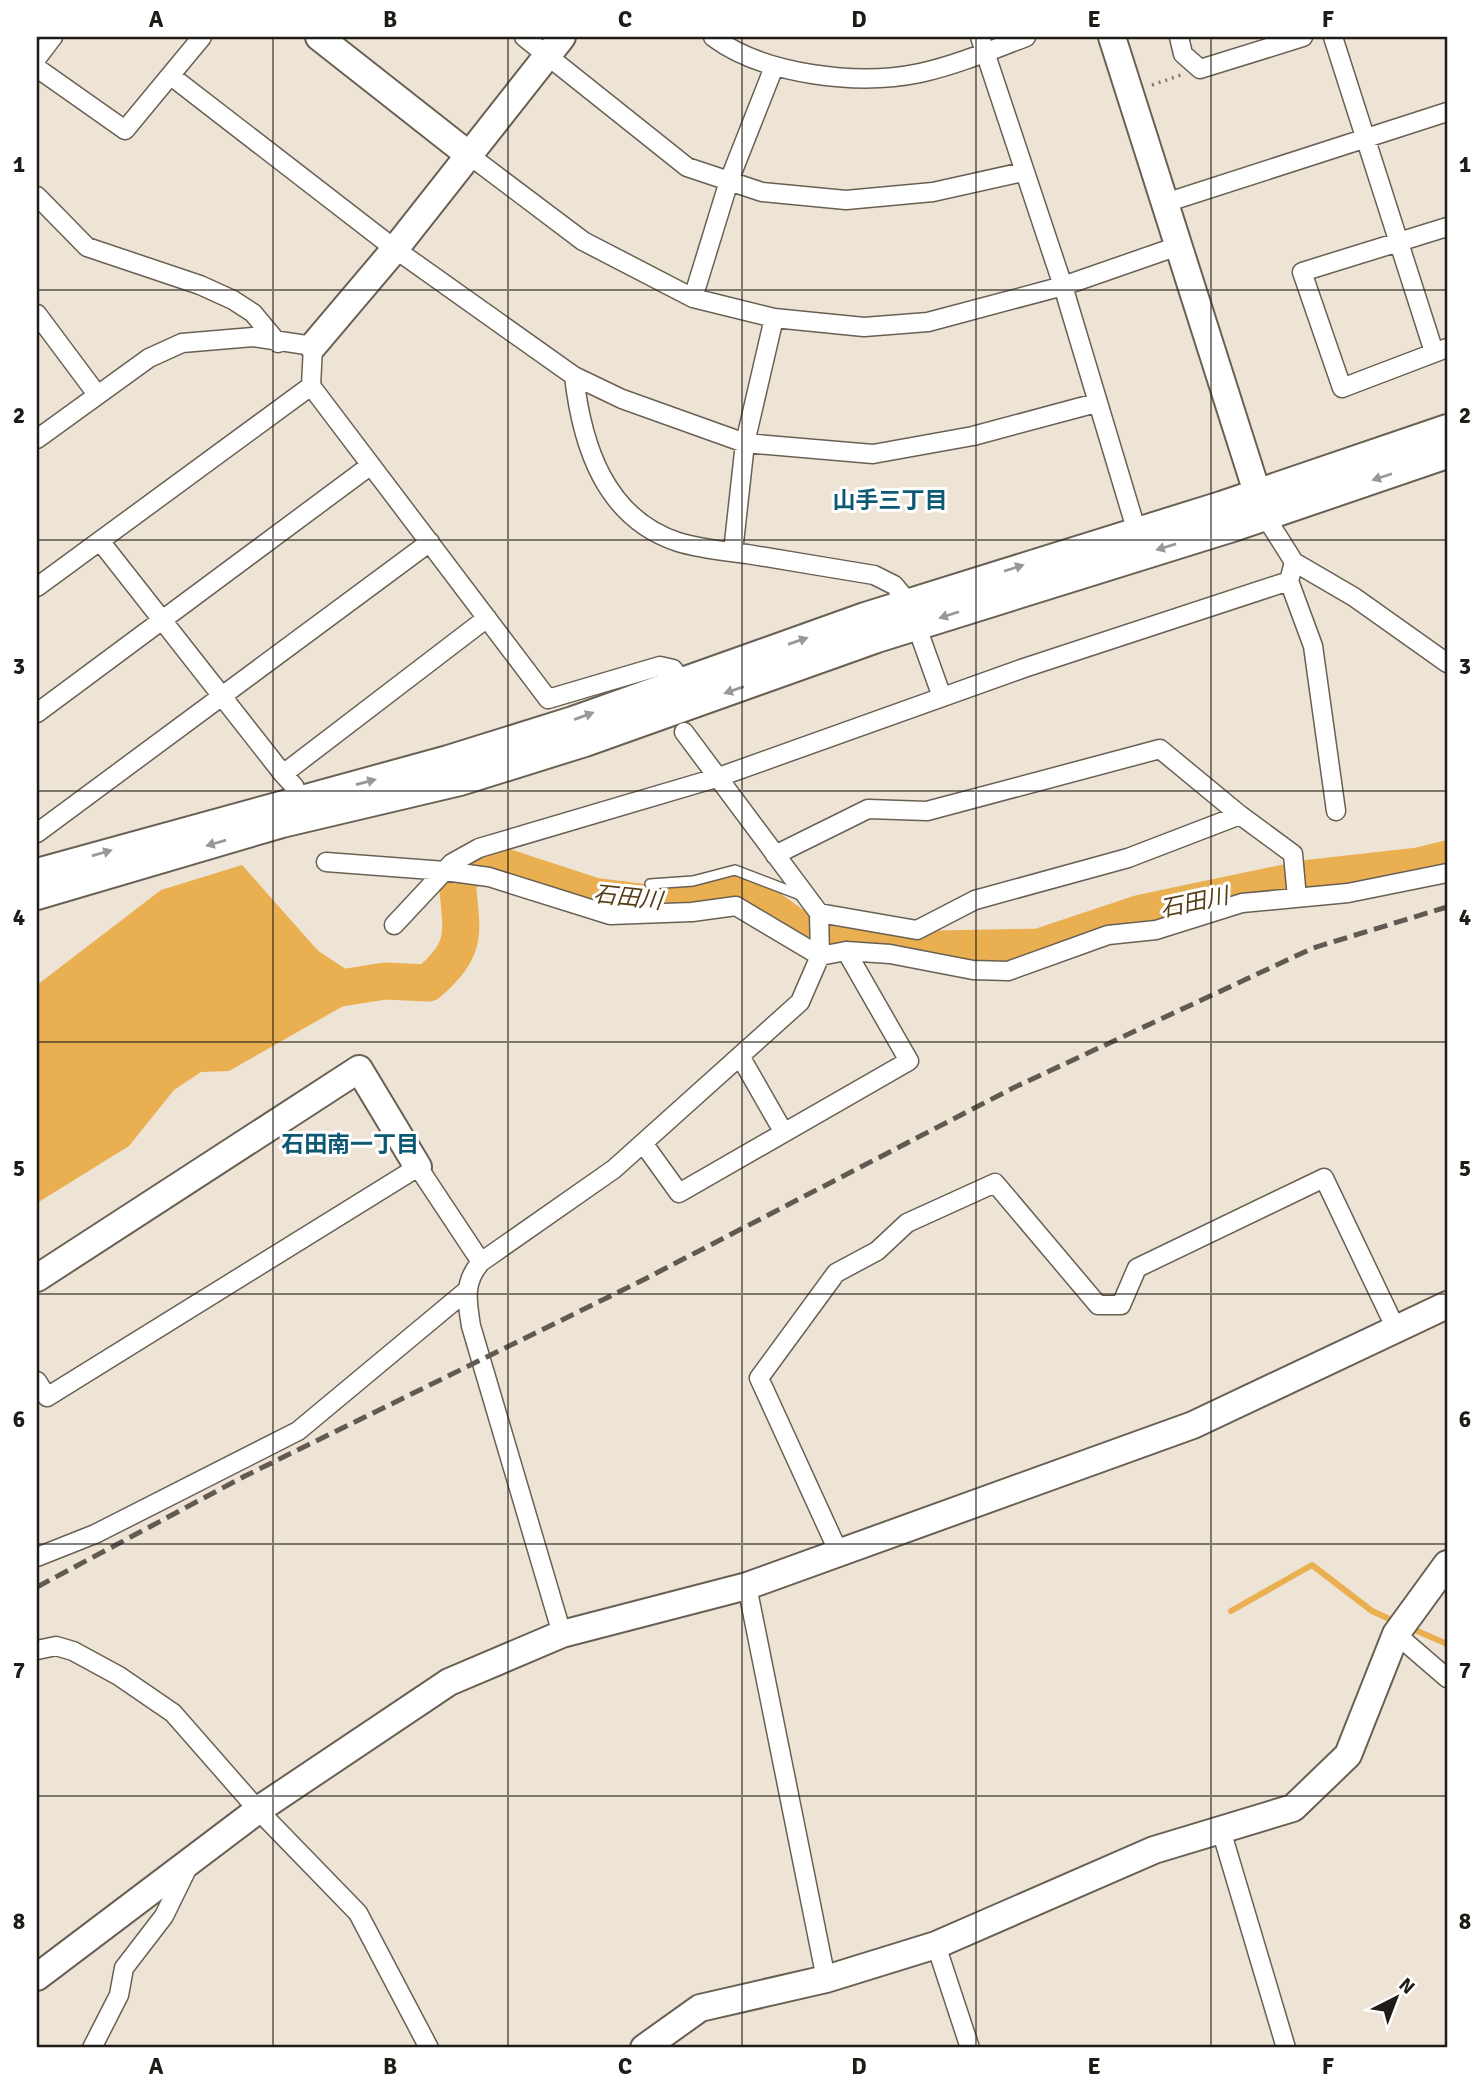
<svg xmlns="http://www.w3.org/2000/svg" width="1484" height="2085" font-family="Signika,'Noto Sans JP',sans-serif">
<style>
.water{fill:#e9af50}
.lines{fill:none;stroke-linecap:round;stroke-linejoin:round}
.stream{stroke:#e9af50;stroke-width:6}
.river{stroke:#e9af50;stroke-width:37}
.lane-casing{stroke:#696054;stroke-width:12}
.street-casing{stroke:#696054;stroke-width:21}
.secondary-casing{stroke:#696054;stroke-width:30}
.path{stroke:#7f786f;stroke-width:3.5;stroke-dasharray:2 5;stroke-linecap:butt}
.lane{stroke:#fff;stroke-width:9}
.street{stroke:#fff;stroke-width:18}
.secondary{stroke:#fff;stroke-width:26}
.rail{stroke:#605a52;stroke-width:5;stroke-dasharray:14 7;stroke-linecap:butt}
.oneway{fill:#9a9896}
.grid{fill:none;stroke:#1f1b16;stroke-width:2;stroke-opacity:0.55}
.labels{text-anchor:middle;stroke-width:6;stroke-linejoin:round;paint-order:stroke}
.neighbourhood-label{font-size:23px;font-weight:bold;fill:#0d5974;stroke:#fff}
.water-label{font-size:23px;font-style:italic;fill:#553d16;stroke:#fff}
.neatline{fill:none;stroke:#1f1b16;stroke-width:2.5}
.grid-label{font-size:23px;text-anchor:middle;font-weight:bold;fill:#1f1b16}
</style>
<rect width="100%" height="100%" fill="#eee4d6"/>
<path class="water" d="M242 865 359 997 229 1071 201 1072 174 1090 129 1146 37 1203V985L161 890Z"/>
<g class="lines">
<path class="stream" d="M1231 1611 1312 1565 1372 1611 1398 1623
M1408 1627 1447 1644"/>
<path class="river" d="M306 965 341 988 385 981 428 983C472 946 460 929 457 877L487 861 594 896 656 904 745 891 800 930 937 949 1039 947 1141 913 1304 879 1419 866 1447 859"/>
<defs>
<path id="lane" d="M650 884 693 881 735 870 803 896"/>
<path id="street" d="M524 37 687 167 762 192 846 200 933 192 1023 172
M713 37C764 75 858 86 920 73 956 65 992 50 1026 37
M980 37 1063 286 1136 529
M1179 37 1183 54 1200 69 1303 37
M1333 37 1434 352
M37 58 53 37
M37 68 125 130 202 37
M171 76 395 249 574 376 622 399 745 443 873 454 973 436 1096 403
M469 155 583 241 693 298 774 318 864 327 928 322 1063 286 1178 246
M37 196 87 247 200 285 233 300 253 313 278 343
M1165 203 1447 112
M1447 227 1302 272 1342 388 1447 348
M693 298 729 181 774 67
M37 314 96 393
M574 376C582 446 605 518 678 542 700 549 725 551 747 554 789 561 832 568 874 575L894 585 908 602 942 697
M37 439 149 358 182 343 253 337 313 346 311 386 548 699 660 666 673 669 681 680
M1265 516 1294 562 1354 597 1447 663
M100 541 283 774
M733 552 745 443 774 318
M1289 581 1313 646 1336 811
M37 587 311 386
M37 713 371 465
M300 799 294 786 283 774 487 618
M1240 815 1293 854 1297 898
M37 833 430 542
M775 855 868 809 927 811 1160 749 1240 815 1128 858 975 900 917 930 819 913
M326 862 445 871 489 877 610 915 692 912 736 906 820 956 846 951 890 954 973 970 1008 971 1108 935 1156 930 1242 903 1348 893 1447 873
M394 925 452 863 479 848 716 778 1024 668 1289 581 1294 562
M740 1056 784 1133
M643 1143 679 1193 909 1061 846 951
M37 1381 47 1397 418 1167 481 1262
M839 1553 759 1378 836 1273 877 1251 907 1223 995 1183 1098 1305H1121L1137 1268 1324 1178 1396 1329
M37 1557 95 1534 298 1431 465 1292
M747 1586 826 1979
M562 1634 471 1326C467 1301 463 1282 481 1262L614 1169 800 1002 820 956 819 913 684 732
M1396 1634 1447 1678
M37 1650 56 1646 73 1651 119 1676 173 1713 258 1810 358 1913 429 2048
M1221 1830 1286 2048
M936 1945 970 2048
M92 2048 119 1995 124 1968 164 1916 188 1867"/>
<path id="secondary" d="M319 37 469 155
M1112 37 1262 508
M313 346 395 249 562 37
M37 872 448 759 573 720 865 616 1221 505 1447 428
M37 896 282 824 460 782 585 743 877 639 1233 528 1447 455
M37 1278 359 1069 418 1167
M37 1977 258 1810 449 1682 562 1634 747 1586 1193 1425 1447 1305
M644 2048 700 2008 826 1979 936 1945 1154 1850 1293 1808 1348 1755 1396 1634 1447 1564"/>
</defs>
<use href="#lane" class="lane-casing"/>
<use href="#street" class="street-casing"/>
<use href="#secondary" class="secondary-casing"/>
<path class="path" d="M1152 85 1181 75"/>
<use href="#lane" class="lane"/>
<use href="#street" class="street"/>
<use href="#secondary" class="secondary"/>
<path class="rail" d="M37 1587 245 1476 641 1281 1013 1088 1313 948 1447 907"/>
</g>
<defs><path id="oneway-solid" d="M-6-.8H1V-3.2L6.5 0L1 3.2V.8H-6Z" transform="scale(1.75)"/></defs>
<g class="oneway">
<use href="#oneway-solid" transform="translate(1382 477) rotate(162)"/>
<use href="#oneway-solid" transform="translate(1166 547) rotate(163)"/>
<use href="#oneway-solid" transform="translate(1014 568) rotate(-18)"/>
<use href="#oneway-solid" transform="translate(949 615) rotate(162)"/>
<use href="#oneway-solid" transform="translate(798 641) rotate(-19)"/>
<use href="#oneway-solid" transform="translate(734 690) rotate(161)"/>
<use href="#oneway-solid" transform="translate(584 716) rotate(-20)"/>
<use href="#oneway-solid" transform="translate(366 782) rotate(-15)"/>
<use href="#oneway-solid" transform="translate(216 843) rotate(164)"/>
<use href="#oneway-solid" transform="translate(102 853) rotate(-16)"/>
</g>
<path class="grid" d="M273 37V2048M508 37V2048M742 37V2048M976 37V2048M1211 37V2048M37 290H1447M37 540H1447M37 791H1447M37 1042H1447M37 1294H1447M37 1544H1447M37 1796H1447"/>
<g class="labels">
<g class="neighbourhood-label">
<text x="890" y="508">山手三丁目</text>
<text x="350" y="1152">石田南一丁目</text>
</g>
<g class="water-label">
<text transform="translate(628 897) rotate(6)" y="8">石田川</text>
<text transform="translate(1194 902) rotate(-12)" y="8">石田川</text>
</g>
</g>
<rect width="1484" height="2085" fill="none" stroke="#ffffff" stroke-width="77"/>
<g transform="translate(1396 1998) rotate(42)" stroke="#ffffff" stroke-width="5" paint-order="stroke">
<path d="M0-5L12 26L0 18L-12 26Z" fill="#1f1b16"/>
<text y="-10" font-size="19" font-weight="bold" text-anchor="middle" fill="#1f1b16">N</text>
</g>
<rect x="38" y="38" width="1408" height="2008" class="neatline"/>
<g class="grid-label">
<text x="156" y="27">A</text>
<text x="390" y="27">B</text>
<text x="625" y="27">C</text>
<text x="859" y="27">D</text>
<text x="1094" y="27">E</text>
<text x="1328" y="27">F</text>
<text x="19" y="172">1</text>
<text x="1465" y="172">1</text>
<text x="19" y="423">2</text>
<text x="1465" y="423">2</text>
<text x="19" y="674">3</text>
<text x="1465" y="674">3</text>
<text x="19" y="925">4</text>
<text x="1465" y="925">4</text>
<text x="19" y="1176">5</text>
<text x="1465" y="1176">5</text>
<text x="19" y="1427">6</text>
<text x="1465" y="1427">6</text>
<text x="19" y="1678">7</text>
<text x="1465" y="1678">7</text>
<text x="19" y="1929">8</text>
<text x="1465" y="1929">8</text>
<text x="156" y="2074">A</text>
<text x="390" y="2074">B</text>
<text x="625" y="2074">C</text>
<text x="859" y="2074">D</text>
<text x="1094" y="2074">E</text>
<text x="1328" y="2074">F</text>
</g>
</svg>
